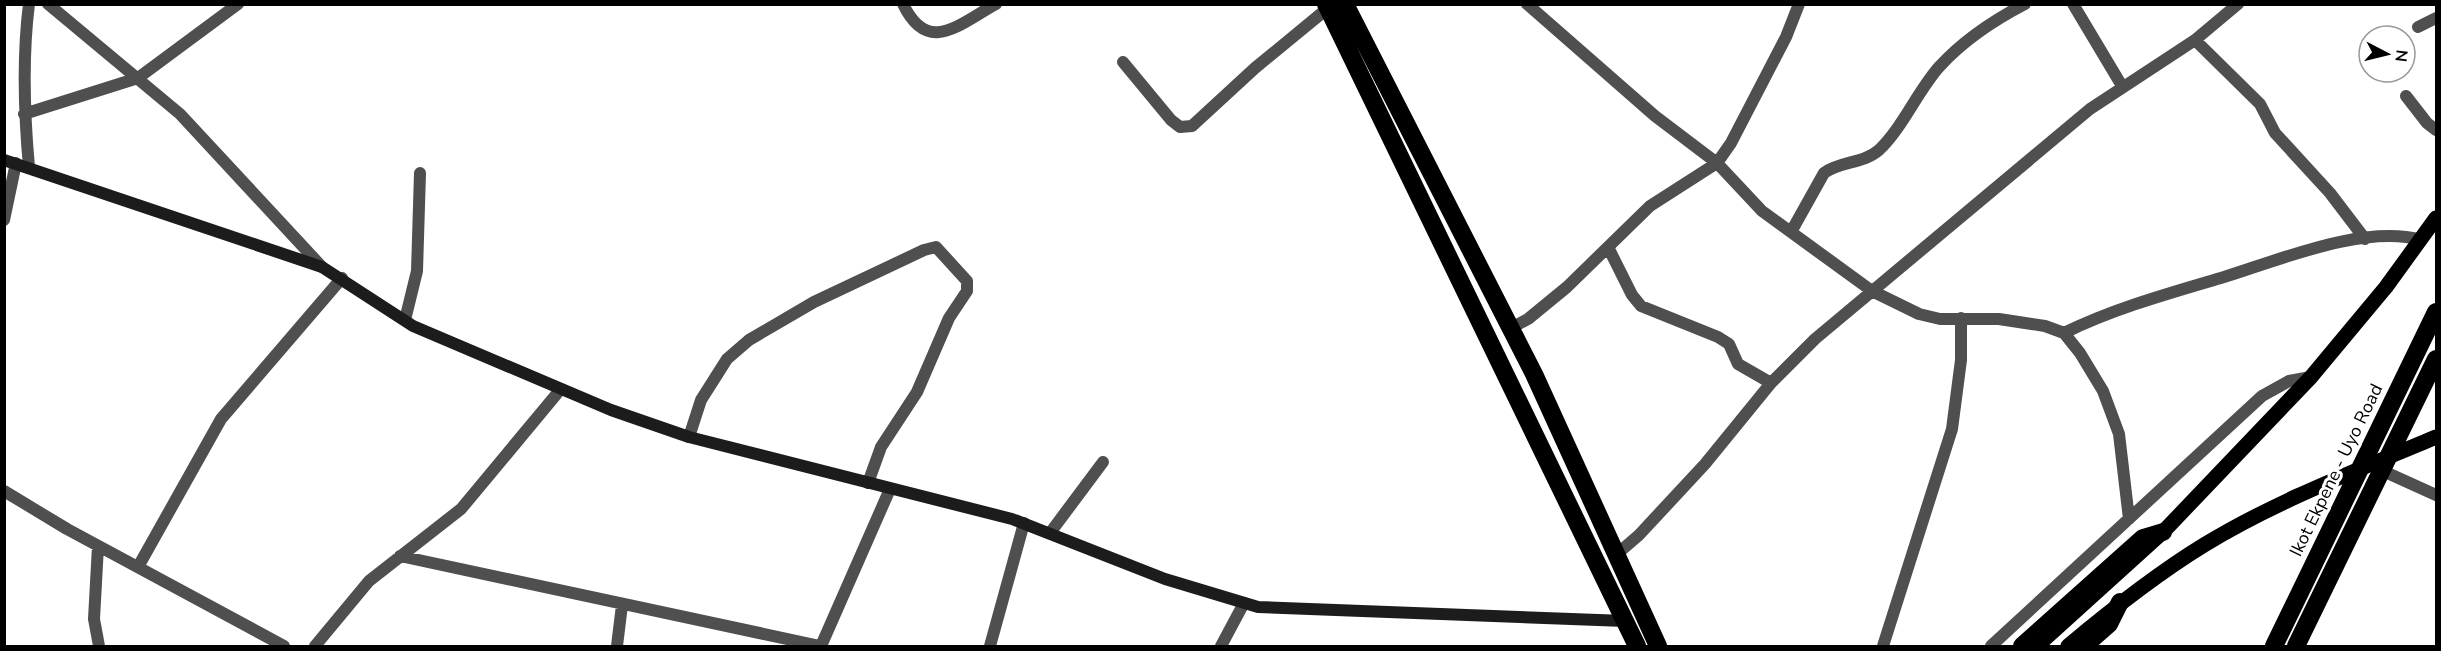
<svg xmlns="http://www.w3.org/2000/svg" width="2441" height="651" font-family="'Nunito Sans',sans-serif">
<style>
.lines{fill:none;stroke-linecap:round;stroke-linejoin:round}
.street{stroke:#4f4f4f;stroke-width:12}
.secondary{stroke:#1c1c1c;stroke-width:12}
.primary{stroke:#000;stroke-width:15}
.highway{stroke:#000;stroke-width:18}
.labels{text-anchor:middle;stroke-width:6;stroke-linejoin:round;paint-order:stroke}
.street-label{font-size:18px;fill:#000;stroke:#fff}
</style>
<rect width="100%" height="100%" fill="#fff"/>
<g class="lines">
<path class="street" d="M29 4C22 59 24 112 29 167
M48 4 180 114 322 267
M903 4C928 56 959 24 996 4
M1527 4 1655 116 1717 163 1762 211 1872 291 1919 314 1940 319H1999L2045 326 2064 333 2080 353 2103 391 2119 434 2129 519
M2073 4 2122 86
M2418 27 2436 18
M2195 40 2260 104 2275 133 2330 193 2365 239
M1123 62 1171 120 1180 127 1192 126 1255 68 1328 8
M2406 96 2427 123 2436 130
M24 114 138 78 238 4
M4 220 16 163
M1791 232 1824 173C1840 161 1863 164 1879 150 1903 127 1917 92 1939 67 1962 42 1994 20 2025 4
M1608 247 1632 295 1641 306 1718 337 1729 344 1738 364 1771 383
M405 320 417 271 420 173
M1511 328 1528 319 1567 287 1650 206 1717 163 1731 143 1786 37 1799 4
M2064 333C2115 308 2170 293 2224 277 2279 260 2365 224 2421 240
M689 437 701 400 727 359 749 340 814 302 924 250 936 247 967 281V291L949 318 917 392 881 447 868 483
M2383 471 2436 495
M4 491 67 529 284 646
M1050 533 1103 462
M98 546 94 619 99 646
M1617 554 1639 535 1705 464 1771 383 1815 339 2090 109 2195 40 2238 4
M400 556 820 646
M138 567 221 419 342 278
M315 646 369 581 461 509 560 390
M617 646 622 605
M821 646 890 489
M990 646 1024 523
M1221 646 1244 603
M1883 646 1952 429 1961 360V318
M1991 646 2262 396 2289 381 2311 377"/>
<path class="secondary" d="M4 160 322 267 413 326 611 410 689 437 1012 519 1165 579 1258 607 1625 621"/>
<path class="primary" d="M2037 646 2163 532 2311 377 2386 287 2436 218
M2068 646C2111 610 2155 575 2204 545 2276 501 2358 470 2436 437"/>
<path class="highway" d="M1326 4 1637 646
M1345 4 1534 374 1658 646
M2022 646 2143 538 2163 532
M2084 646 2109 624 2120 602
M2274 646 2436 312
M2296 646 2436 359"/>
</g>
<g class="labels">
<g class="street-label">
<text transform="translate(2336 470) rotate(-64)" y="6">Ikot Ekpene - Uyo Road</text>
</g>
</g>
<rect width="2441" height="651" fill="none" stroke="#000000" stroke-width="12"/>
<g transform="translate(2387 54) rotate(97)"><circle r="28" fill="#ffffff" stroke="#999999" stroke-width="1.5"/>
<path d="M0-4.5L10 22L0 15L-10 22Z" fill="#000000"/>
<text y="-9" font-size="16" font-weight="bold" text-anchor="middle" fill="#000000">N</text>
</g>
</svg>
